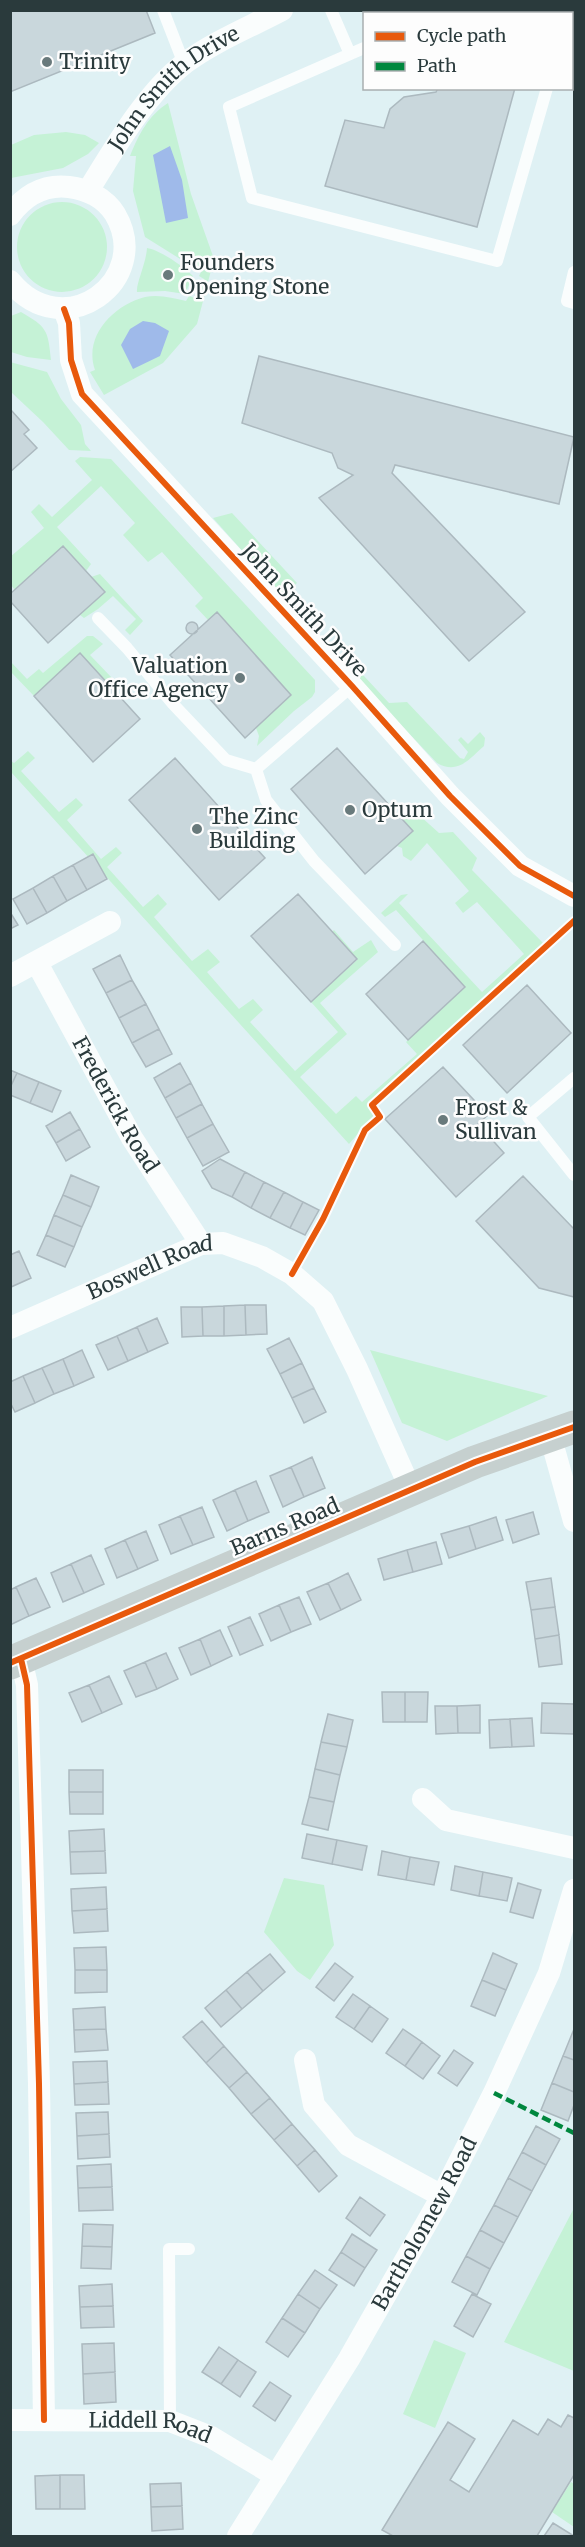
<svg xmlns="http://www.w3.org/2000/svg" width="585" height="2547" font-family="Merriweather,serif">
<style>
.green{fill:#c5f2d6}
.water{fill:#9fbaea}
.building{fill:#c9d7dc;stroke:#acb9bf;stroke-width:1.5}
.lines{fill:none;stroke-linecap:round;stroke-linejoin:round}
.lane{stroke:#fafdfd;stroke-width:12}
.street{stroke:#fafdfd;stroke-width:22}
.secondary{stroke:#c6d0cf;stroke-width:33}
.quiet{stroke:#00873e;stroke-width:4.5;stroke-dasharray:9 4.5;stroke-linecap:butt}
.cycleway-casing{stroke:#fdfdfd;stroke-width:10}
.cycleway{stroke:#e8590c;stroke-width:6}
.poi-dot{fill:#697a7c;stroke:#fdfdfd;stroke-width:2}
.labels{text-anchor:middle;stroke-width:5;stroke-linejoin:round;paint-order:stroke}
.poi-label{font-size:21px;fill:#2a3a3c;stroke:#fdfdfd;text-anchor:start}
.street-label{font-size:21px;fill:#2a3a3c;stroke:#fdfdfd}
</style>
<rect width="100%" height="100%" fill="#dff1f4"/>
<path class="green" d="M168 103 191 194 214 259 197 324 163 363 104 395 90 372 95 370C83 336 114 305 145 297 159 294 173 298 186 301L189 296 195 298 204 279 199 276 201 272 145 237 133 191 136 156H130C139 134 148 116 168 103Z
M66 132 85 135 99 143 88 154 63 168 11 178V145L34 135Z
M17 247a45 45 0 1 1 90 0a45 45 0 1 1-90 0Z
M147 248C160 250 183 266 193 276L185 294 165 291 137 292C136 283 146 264 147 248Z
M21 312C47 327 48 330 51 360L27 357 11 352V316Z
M10 362 47 372 61 399 81 425 85 444 91 451 69 450 43 422 11 392Z
M80 457 111 459 315 680V692L312 697 294 711 257 746 259 736 256 728 291 695 217 613 208 620 195 606 203 598 162 552 148 562 123 535 135 523 101 486 57 527 91 564 86 571 63 546 15 590 11 585 10 557 44 528 31 512 39 504 52 517 92 480 75 461Z
M232 513 297 583 282 596 213 518Z
M100 574 143 621 130 635 125 630 136 619 113 596 98 609 84 618 80 615 105 592 91 577Z
M87 636H93L103 644 90 655 112 678 107 682 80 654 34 696 11 672 10 661 27 679 39 669 43 673Z
M352 663 389 703 407 702 460 758 464 759 468 752 458 740 461 737 468 744 480 732 485 738 484 746C469 759 458 775 437 763L346 667Z
M28 751 35 758 21 771 59 812 76 798 83 805 67 820 101 859 116 847 122 853 107 867 143 907 158 894 167 904 154 917 192 961 208 949 220 962 207 972 239 1009 253 999 263 1010 250 1022 295 1071 338 1032 311 1002 357 960 332 932 334 930 353 952 371 940 378 952 320 1003 347 1034 300 1077 336 1114 356 1096 362 1102 417 1054 406 1042 465 987 396 910 385 917 381 913 401 895 408 894 399 903 482 992 524 954 477 902 463 913 455 903 469 891 427 843 411 861 403 856 402 848 397 846 413 831 401 817 419 815 439 833 453 832 477 858 472 870 544 944 367 1105 374 1115 349 1144 11 772 10 760 14 763Z
M370 1350 548 1396 447 1441 402 1423Z
M284 1878 324 1885 334 1945 310 1980 297 1971 264 1932Z
M574 2208V2371L504 2342Z
M434 2340 466 2353 435 2428 403 2414Z
M571 2482 574 2484V2527L552 2512Z"/>
<path class="water" d="M170 146 182 180 188 218 166 223 153 155Z
M143 321 155 323 169 331 160 356 133 369 121 345 130 329Z"/>
<path class="building" d="M10 10H146L155 33 10 92Z
M438 88H515L477 227 325 186 345 120 384 128 390 109 404 97 436 92Z
M259 356 574 437 559 504 395 465 392 473 525 612 469 661 319 498 353 475 338 468 332 453 242 423Z
M11 410 29 430 24 434 37 448 10 472Z
M63 546 105 592 48 643 10 601V594Z
M217 612 291 695 245 738 170 655Z
M186 628a6 6 0 1 1 12 0a6 6 0 1 1-12 0Z
M80 653 140 719 93 762 34 696Z
M337 748 413 831 365 874 291 789Z
M175 758 265 858 219 900 129 800Z
M93 854 107 879 87 890 73 865Z
M73 865 87 890 67 901 53 876Z
M53 876 67 901 47 913 33 888Z
M33 888 47 913 27 924 13 899Z
M298 894 357 959 311 1002 251 936Z
M10 912 18 925 10 929Z
M423 941 465 987 408 1040 366 994Z
M120 955 132 980 106 993 93 969Z
M132 980 146 1004 119 1018 106 993Z
M527 985 571 1033 507 1093 463 1045Z
M146 1004 159 1029 132 1043 119 1018Z
M159 1029 172 1054 146 1067 132 1043Z
M180 1063 191 1083 165 1098 154 1078Z
M443 1067 488 1115 478 1124 504 1153 456 1197 385 1119Z
M10 1070 17 1073 10 1088Z
M17 1073 39 1082 30 1103 10 1095V1088Z
M39 1082 61 1091 52 1112 30 1103Z
M191 1083 202 1104 176 1118 165 1098Z
M202 1104 213 1124 187 1138 176 1118Z
M70 1112 80 1129 56 1143 46 1126Z
M213 1124 229 1152 203 1166 187 1138Z
M80 1129 90 1147 66 1161 56 1143Z
M220 1159 245 1172 232 1197 212 1188 202 1171Z
M245 1172 264 1182 251 1208 232 1197Z
M71 1175 99 1187 91 1207 63 1195Z
M523 1176 574 1229V1297L539 1288 476 1221Z
M264 1182 284 1192 270 1218 251 1208Z
M284 1192 303 1202 290 1228 270 1218Z
M63 1195 91 1207 82 1227 54 1215Z
M303 1202 319 1210 305 1235 290 1228Z
M54 1215 82 1227 74 1247 46 1235Z
M46 1235 74 1247 65 1267 37 1255Z
M19 1251 31 1278 11 1287 10 1255Z
M245 1305 246 1335 224 1336V1306Z
M245 1305H266L267 1334 246 1335Z
M224 1306V1336H203L202 1307Z
M181 1307H202L203 1336 182 1337Z
M157 1318 168 1343 148 1352 137 1327Z
M137 1327 148 1352 128 1361 117 1336Z
M117 1336 128 1361 108 1370 96 1345Z
M289 1338 302 1363 280 1374 267 1349Z
M82 1350 94 1377 74 1386 63 1359Z
M63 1359 74 1386 54 1394 42 1368Z
M302 1363 314 1388 292 1398 280 1374Z
M42 1368 54 1394 35 1403 23 1376Z
M23 1376 35 1403 15 1412 10 1402V1382Z
M314 1388 326 1412 304 1423 292 1398Z
M312 1457 325 1488 304 1497 291 1467Z
M291 1467 304 1497 283 1507 270 1476Z
M256 1481 269 1512 248 1521 235 1490Z
M235 1490 248 1521 227 1531 213 1500Z
M202 1507 214 1537 193 1545 180 1516Z
M533 1512 539 1534 513 1543 506 1520Z
M180 1516 193 1545 171 1554 159 1525Z
M496 1517 503 1540 476 1549 469 1526Z
M469 1526 476 1549 449 1558 441 1534Z
M146 1531 158 1560 138 1569 125 1540Z
M125 1540 138 1569 117 1578 105 1549Z
M436 1542 442 1564 413 1572 407 1550Z
M407 1550 413 1572 384 1580 378 1559Z
M91 1555 104 1584 84 1593 71 1564Z
M71 1564 84 1593 63 1602 51 1573Z
M348 1573 361 1600 341 1610 328 1583Z
M36 1578 50 1607 29 1616 16 1587Z
M551 1578 555 1607 531 1610 526 1582Z
M328 1583 341 1610 320 1620 307 1592Z
M16 1587 29 1616 10 1625V1590Z
M299 1597 311 1624 291 1632 279 1605Z
M279 1605 291 1632 271 1641 259 1614Z
M555 1607 559 1635 535 1639 531 1610Z
M250 1617 263 1645 240 1655 228 1627Z
M220 1630 232 1656 211 1666 200 1639Z
M559 1635 562 1664 539 1667 535 1639Z
M200 1639 211 1666 191 1675 179 1648Z
M166 1653 178 1679 157 1689 145 1662Z
M145 1662 157 1689 136 1697 124 1671Z
M109 1676 122 1704 102 1713 89 1685Z
M89 1685 102 1713 82 1722 69 1693Z
M382 1692H405V1722H383Z
M405 1692H428L427 1722H405Z
M542 1703 574 1704V1734L541 1733Z
M480 1705V1733H458L457 1706Z
M435 1706H457L458 1733 436 1734Z
M328 1714 353 1720 347 1747 321 1742Z
M532 1718 534 1746 512 1747 510 1719Z
M510 1719 512 1747 490 1748 489 1720Z
M321 1742 347 1747 340 1775 315 1769Z
M315 1769 340 1775 334 1802 309 1797Z
M69 1770H103V1792H69Z
M69 1792H103V1814H70Z
M309 1797 334 1802 328 1830 302 1824Z
M104 1829 105 1851 70 1852 69 1831Z
M307 1834 337 1840 332 1864 302 1858Z
M337 1840 367 1846 362 1870 332 1864Z
M105 1851 106 1873 71 1874 70 1852Z
M382 1851 410 1857 406 1880 378 1875Z
M410 1857 439 1862 434 1885 406 1880Z
M455 1866 483 1872 479 1896 451 1890Z
M483 1872 512 1878 507 1901 479 1896Z
M518 1883 541 1890 533 1918 510 1912Z
M106 1887 107 1909 72 1911 71 1889Z
M107 1909 108 1931 74 1933 72 1911Z
M106 1947 107 1970H75L74 1948Z
M493 1953 517 1964 506 1990 482 1980Z
M270 1954 285 1972 263 1991 247 1972Z
M335 1963 353 1977 334 2001 316 1987Z
M75 1970H107V1992L75 1993Z
M247 1972 263 1991 242 2009 226 1990Z
M482 1980 506 1990 495 2016 471 2006Z
M226 1990 242 2009 221 2027 205 2008Z
M353 1994 370 2006 354 2029 336 2017Z
M370 2006 388 2019 372 2042 354 2029Z
M105 2007 106 2029 74 2030 73 2009Z
M202 2021 224 2046 206 2063 183 2037Z
M106 2029 108 2050 75 2052 74 2030Z
M403 2029 422 2042 405 2066 386 2053Z
M574 2029V2060L563 2056Z
M422 2042 440 2056 423 2079 405 2066Z
M224 2046 247 2072 229 2088 206 2063Z
M454 2050 473 2063 457 2086 438 2073Z
M563 2056 574 2060V2092L552 2083Z
M107 2061 108 2082 74 2084 73 2062Z
M247 2072 270 2098 251 2114 229 2088Z
M108 2082 109 2104 75 2105 74 2084Z
M552 2083 574 2092V2105L568 2121 541 2110Z
M270 2098 292 2124 274 2140 251 2114Z
M108 2112 109 2134 77 2136 76 2113Z
M292 2124 315 2150 297 2166 274 2140Z
M536 2126 560 2139 546 2165 522 2152Z
M109 2134 110 2157 78 2159 77 2136Z
M315 2150 337 2176 319 2192 297 2166Z
M522 2152 546 2165 532 2191 508 2178Z
M111 2164 112 2187 78 2188 77 2166Z
M508 2178 532 2191 518 2217 494 2205Z
M112 2187 113 2210 79 2211 78 2188Z
M360 2197 385 2215 370 2236 346 2218Z
M494 2205 518 2217 504 2243 480 2230Z
M83 2224 113 2225 112 2247 82 2246Z
M480 2230 504 2243 490 2269 466 2256Z
M352 2234 377 2250 365 2268 341 2252Z
M82 2246 112 2247 111 2269 81 2268Z
M341 2252 365 2268 354 2286 329 2270Z
M466 2256 490 2269 477 2295 452 2282Z
M315 2270 337 2285 320 2309 298 2294Z
M112 2284 113 2306 80 2307 79 2286Z
M298 2294 320 2309 305 2333 282 2318Z
M472 2294 491 2304 473 2337 454 2326Z
M113 2306 114 2327 81 2328 80 2307Z
M282 2318 305 2333 288 2357 266 2342Z
M114 2343 115 2372 83 2374 82 2344Z
M219 2347 238 2360 221 2384 202 2372Z
M238 2360 256 2372 240 2397 221 2384Z
M115 2372 116 2402 84 2404 83 2374Z
M270 2382 291 2396 275 2421 253 2406Z
M568 2415 574 2418V2475L537 2536H393L382 2530 448 2422 475 2439 450 2480 469 2492 513 2420 538 2435 548 2419 561 2427Z
M60 2475V2509H36L35 2476Z
M60 2475H84L85 2509H60Z
M181 2483 182 2506 151 2507 150 2484Z
M182 2506 183 2529 152 2531 151 2507Z
M553 2523 574 2536H544Z"/>
<g class="lines">
<path class="lane" d="M163 10 184 64
M331 10 350 54
M532 10 533 14
M449 14 456 10
M364 48 229 107 252 198 497 261 547 88
M574 272 567 301 574 303
M98 618 127 648 173 704 226 760 256 769
M256 769 266 800 314 861 395 945
M256 769 352 686
M574 1078 528 1117 574 1175
M170 2421 169 2249H189"/>
<g class="street">
<path id="s1" d="M88 191C114 149 146 93 185 63 215 41 250 27 282 10"/>
<path d="M10 215C25 195 44 184 69 187 87 189 105 198 115 214 154 280 64 347 10 281"/>
<path d="M64 309 69 323 71 360 82 394 352 686 450 796 520 866 574 896"/>
<path id="s2" d="M37 963 132 1138 201 1244"/>
<path d="M10 976 110 922"/>
<path id="s3" d="M10 1328 201 1244 223 1243 262 1257 292 1274 323 1301 357 1369 411 1490"/>
<path d="M550 1435 574 1521"/>
<path d="M21 1659 27 1685 39 2084 44 2420"/>
<path d="M423 1799 446 1820 574 1848"/>
<path d="M305 2060 314 2105 348 2145 442 2196"/>
<path id="s4" d="M10 2420 170 2421 211 2437 276 2476"/>
<path id="s5" d="M238 2536 349 2359 442 2196 494 2093 549 1973 574 1890"/>
</g>
<path class="secondary" d="M10 1663 475 1462 574 1427"/>
<path class="quiet" d="M494 2093 574 2133"/>
<defs>
<path id="cycleway" d="M64 309 69 323 71 360 82 394 352 686 450 796 520 866 574 896
M292 1274 323 1219 365 1130 380 1117 372 1105 574 921
M21 1659 27 1685 39 2084 44 2420
M10 1663 475 1462 574 1427"/>
</defs>
<use href="#cycleway" class="cycleway-casing"/>
<use href="#cycleway" class="cycleway"/>
</g>
<g class="poi-dot">
<circle cx="47" cy="62" r="6"/>
<circle cx="168" cy="275" r="6"/>
<circle cx="240" cy="678" r="6"/>
<circle cx="350" cy="810" r="6"/>
<circle cx="197" cy="829" r="6"/>
<circle cx="443" cy="1120" r="6"/>
</g>
<g class="labels">
<g class="poi-label">
<text x="59" y="69">Trinity</text>
<text x="180" y="270">Founders<tspan x="180" dy="24">Opening Stone</tspan></text>
<text x="228" y="673" text-anchor="end">Valuation<tspan x="228" dy="24">Office Agency</tspan></text>
<text x="362" y="817">Optum</text>
<text x="209" y="824">The Zinc<tspan x="209" dy="24">Building</tspan></text>
<text x="455" y="1115">Frost &amp;<tspan x="455" dy="24">Sullivan</tspan></text>
</g>
<g class="street-label">
<text dy="7" stroke="none"><textPath href="#s1" startOffset="136">John Smith Drive</textPath></text>
<text transform="translate(304 610) rotate(47)" y="7">John Smith Drive</text>
<text dy="7" stroke="none"><textPath href="#s2" startOffset="162">Frederick Road</textPath></text>
<text dy="7" stroke="none"><textPath href="#s3" startOffset="153">Boswell Road</textPath></text>
<text transform="translate(285 1527) rotate(-23)" y="7">Barns Road</text>
<text dy="7" stroke="none"><textPath href="#s5" startOffset="364">Bartholomew Road</textPath></text>
<text dy="7" stroke="none"><textPath href="#s4" startOffset="141">Liddell Road</textPath></text>
</g>
</g>
<rect width="585" height="2547" fill="none" stroke="#2a3a3c" stroke-width="24"/>
<rect x="363" y="12" width="210" height="78" fill="#fdfdfd" stroke="#a9afb0" stroke-width="1.5"/>
<rect x="375" y="32" width="30" height="9" fill="#e8590c" stroke="#a9afb0" stroke-width="1.5"/>
<text x="417" y="42" font-size="18" fill="#2a3a3c">Cycle path</text>
<rect x="375" y="62" width="30" height="9" fill="#00873e" stroke="#a9afb0" stroke-width="1.5"/>
<text x="417" y="72" font-size="18" fill="#2a3a3c">Path</text>
</svg>
